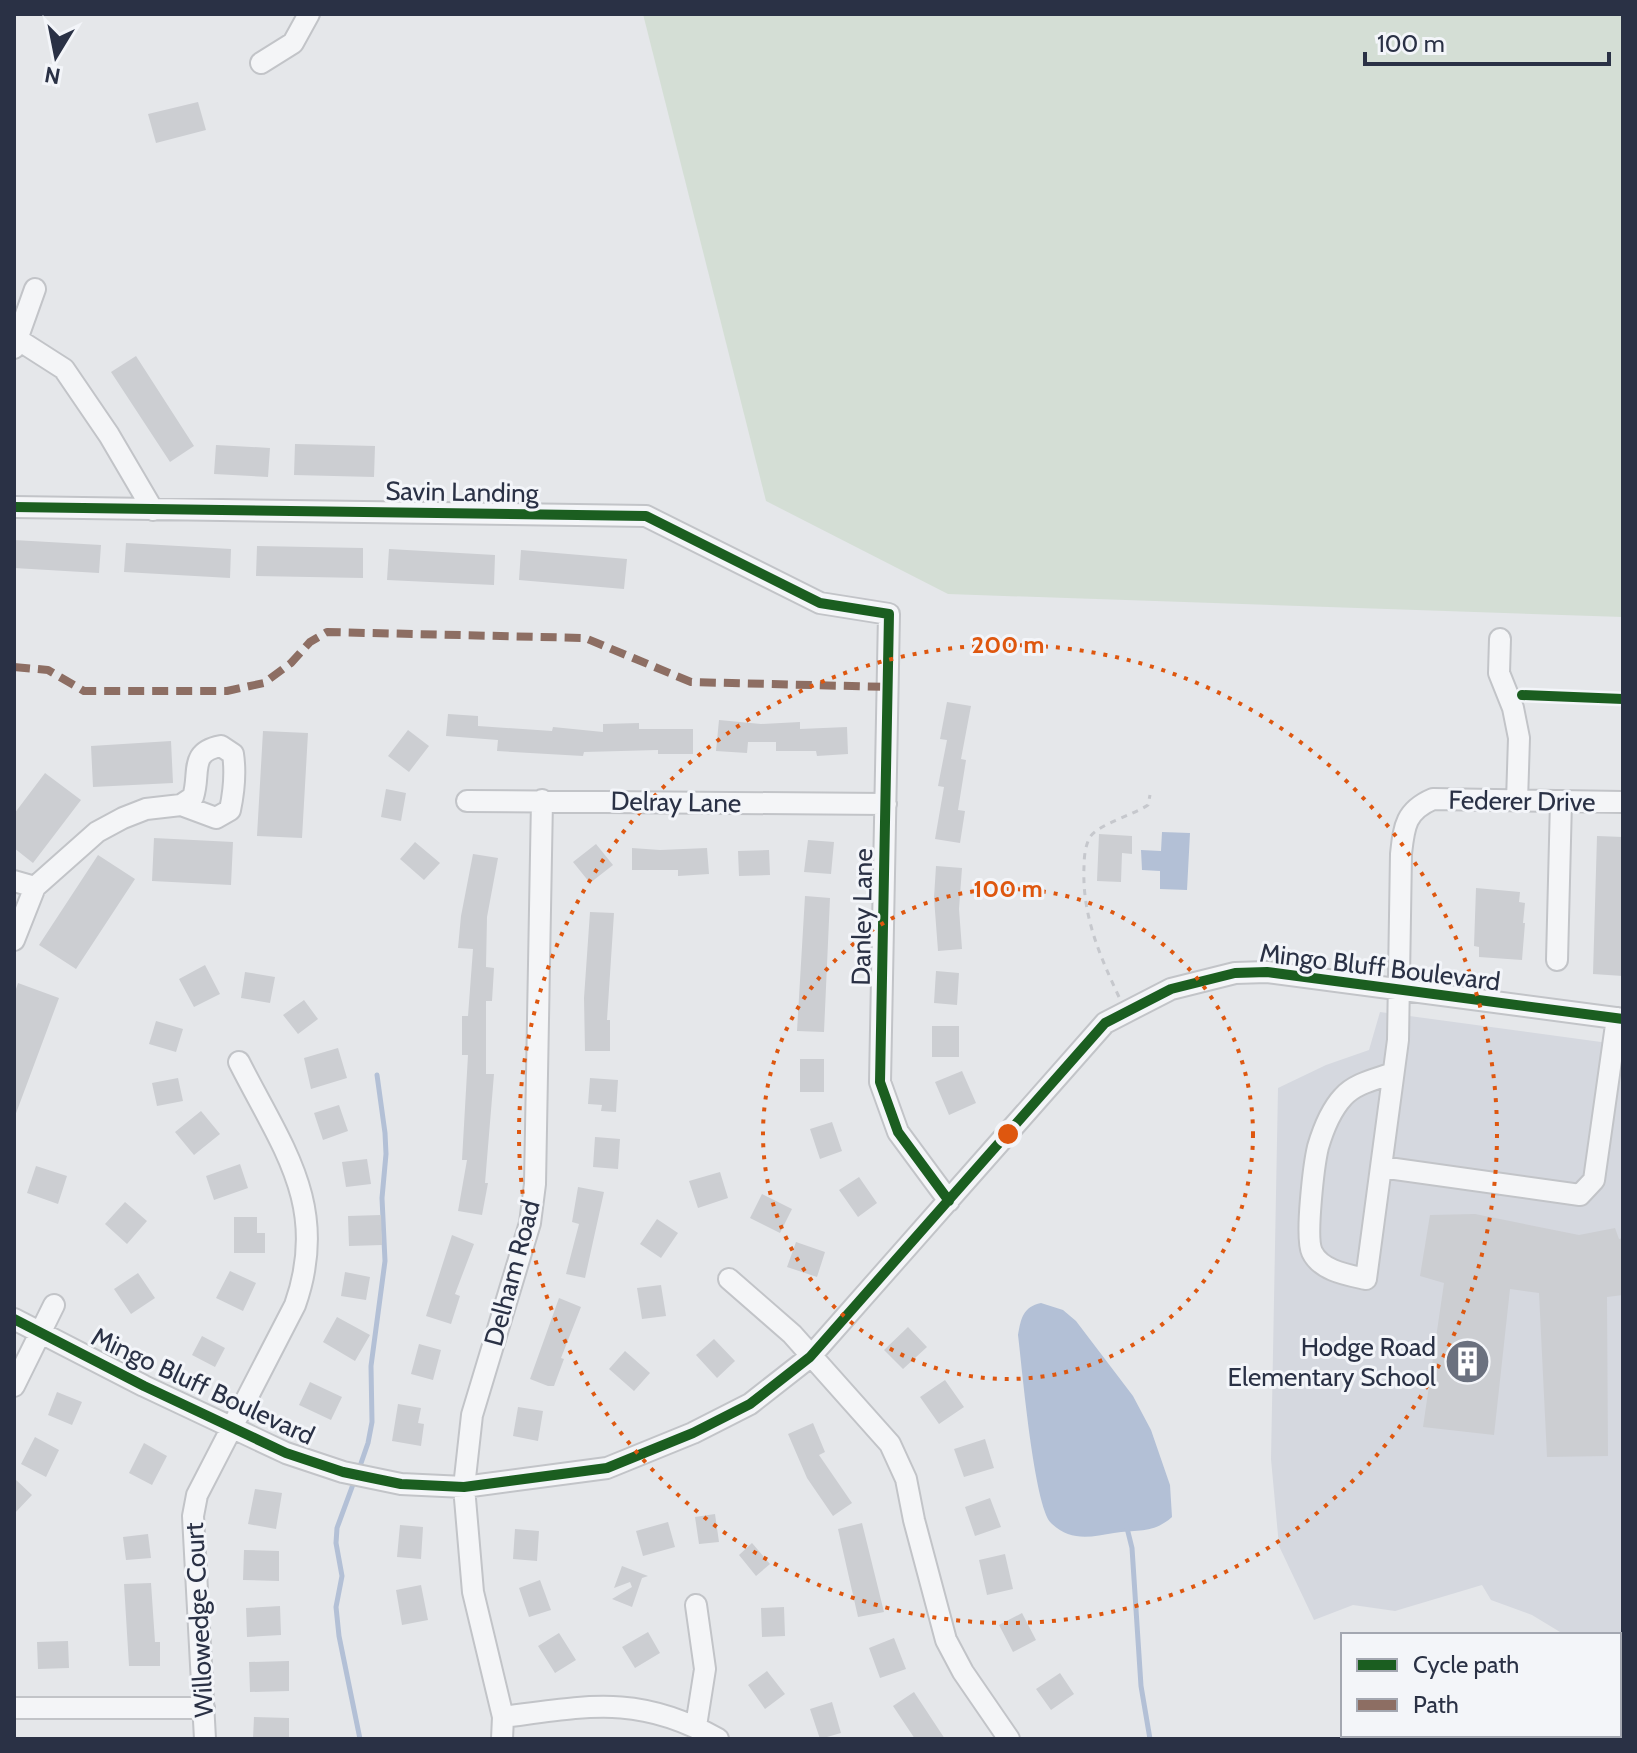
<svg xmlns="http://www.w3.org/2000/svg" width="1637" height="1753" font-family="Cabin,sans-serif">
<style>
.built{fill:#d5d8df}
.green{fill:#d4ded5}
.water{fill:#b3c0d6}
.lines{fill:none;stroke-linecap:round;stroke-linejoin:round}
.stream{stroke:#b3c0d6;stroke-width:5}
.building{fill:#ccced2}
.minor-casing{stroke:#c2c4c8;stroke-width:24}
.path{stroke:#c6c8cd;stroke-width:3;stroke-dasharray:6 6;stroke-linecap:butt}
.minor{stroke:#f4f5f7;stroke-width:20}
.quiet{stroke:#8d6e63;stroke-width:8;stroke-dasharray:16 8;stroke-linecap:butt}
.cycleway-casing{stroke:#f3f5f9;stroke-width:15}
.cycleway{stroke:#1b5e20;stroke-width:10}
.ring{fill:none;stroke:#de570f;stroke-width:4;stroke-dasharray:4 8}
.labels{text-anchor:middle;stroke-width:6;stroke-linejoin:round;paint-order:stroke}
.street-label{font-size:26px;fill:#2a3145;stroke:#f3f5f9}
.poi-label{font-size:26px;fill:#2a3145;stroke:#f3f5f9;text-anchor:end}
.centre{fill:#de570f;stroke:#f3f5f9;stroke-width:4}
.ring-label{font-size:24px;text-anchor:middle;font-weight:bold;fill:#de570f;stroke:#f3f5f9;stroke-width:6;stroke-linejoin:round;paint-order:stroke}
</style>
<rect width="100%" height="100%" fill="#e5e7ea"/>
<path class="built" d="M1380 1012 1623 1045V1645L1619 1646V1635H1565L1532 1615 1491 1600 1482 1585 1395 1611 1353 1605 1314 1620 1279 1546 1271 1459 1278 1088 1326 1065 1369 1050Z"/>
<path class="green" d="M643 14H1623V617L948 594 766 501Z"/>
<path class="water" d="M1162 832 1190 833 1187 890 1160 889V871L1142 870 1141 850 1161 851Z
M1041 1303 1063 1310 1076 1321 1133 1396 1151 1430 1170 1485 1172 1517C1153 1534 1138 1529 1114 1533 1091 1537 1070 1542 1051 1523 1034 1506 1022 1367 1018 1335 1021 1318 1023 1307 1041 1303Z"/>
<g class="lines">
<path class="stream" d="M359 1469 368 1443 372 1422 371 1366 385 1261 382 1198 386 1154 385 1133 377 1075
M355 1479 337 1528 336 1543 342 1576 336 1607 339 1636 360 1739
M1126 1524 1132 1548 1141 1686 1150 1739"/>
</g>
<path class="building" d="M198 102 206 130 156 143 148 114Z
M136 356 194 446 170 462 111 372Z
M295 444 375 446 374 477 294 475Z
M216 445 270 448 268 477 214 474Z
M14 540 101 545 99 573 14 568Z
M126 543 231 549 230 578 124 572Z
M257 546 363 548V578L256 576Z
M389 549 495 555 494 585 387 580Z
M521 550 627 559 624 589 519 580Z
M947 702 971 706 961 759 966 760 958 810 965 811 960 843 935 839 944 787 938 786 947 740 940 739Z
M448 714 478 716V726L552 731 553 727 603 732V724L639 723V729H693V754H658V750L584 752 583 756 497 751 498 740 446 736Z
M719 720 761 724 800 722V729L847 727 848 754 817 756 816 751H776V742H748L747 753 716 751Z
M408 730 429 746 409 772 388 756Z
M263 731 308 733 302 838 257 836Z
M171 741 173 783 93 787 91 746Z
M45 773 81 800 33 863 14 848V814Z
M386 789 406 793 401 821 381 817Z
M1099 834 1132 836V854L1122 853 1121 882 1097 881Z
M1597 836 1623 837V976L1593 974Z
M154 838 233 842 231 885 152 881Z
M808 840 834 842 831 874 804 872Z
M415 842 440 863 424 880 400 859Z
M596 844 613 865 590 883 573 862Z
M632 848 660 850 707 848 709 874 678 876V870H632Z
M769 850 770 875 739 876 738 851Z
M473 854 498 858 487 917 486 967 494 968 492 1001H486V1074H494L485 1183H488L482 1215 458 1211 467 1160H462L468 1055H462V1016H468L473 949 458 948 461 916Z
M98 855 135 879 76 969 39 945Z
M936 866 962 868 959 909 962 949 938 951 934 898Z
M1476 888 1520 892 1519 902 1525 903 1523 923H1525L1522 960 1479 957V947L1474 946Z
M805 896 830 898 824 1032 797 1031Z
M590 912 614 913 607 1020H610V1051H585L584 998Z
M205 965 220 994 194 1007 179 979Z
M936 971 959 973 957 1005 934 1003Z
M245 972 275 977 270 1003 241 998Z
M18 983 59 998 15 1116 14 995Z
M304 1000 318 1019 298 1034 283 1015Z
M156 1021 183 1029 176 1052 149 1044Z
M932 1026H959V1057H932Z
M338 1048 347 1078 311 1089 304 1058Z
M800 1059H824V1092H800Z
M962 1071 976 1103 949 1115 935 1082Z
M178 1078 183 1101 157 1106 152 1083Z
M590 1078 618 1080 616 1112 601 1111 602 1105 588 1104Z
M339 1105 348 1131 323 1140 314 1113Z
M201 1111 220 1134 194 1155 175 1132Z
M832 1122 842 1151 820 1159 810 1129Z
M595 1137 620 1139 618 1169 593 1167Z
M367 1159 371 1184 346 1187 342 1162Z
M240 1164 248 1188 214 1200 206 1176Z
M36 1166 67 1176 58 1204 27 1193Z
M720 1172 728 1198 698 1208 689 1181Z
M859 1177 877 1203 858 1217 839 1190Z
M578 1187 604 1192 585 1278 566 1274 579 1224 572 1222Z
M762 1194 792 1209 780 1233 750 1218Z
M125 1202 147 1221 127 1244 105 1224Z
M1475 1214 1579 1235 1615 1228 1619 1239 1623 1238V1295L1607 1297 1608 1456 1547 1457 1539 1293 1510 1289 1494 1435 1423 1427 1444 1283 1420 1276 1430 1215Z
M381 1215 382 1245 349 1246 348 1216Z
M234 1217H257V1233H265V1253H234Z
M657 1219 678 1233 661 1258 640 1244Z
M452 1235 474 1244 455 1294 460 1296 451 1324 426 1316Z
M796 1242 825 1252 817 1277 787 1267Z
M230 1271 256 1283 243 1311 216 1298Z
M345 1272 370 1277 366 1300 341 1296Z
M138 1273 155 1298 131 1314 114 1289Z
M661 1285 666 1316 642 1319 637 1288Z
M559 1298 581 1307 561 1358 564 1359 554 1386H548L530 1379Z
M337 1317 370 1335 355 1361 323 1342Z
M908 1327 927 1347 903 1369 884 1350Z
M202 1336 225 1348 215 1367 192 1355Z
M714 1339 735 1361 717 1378 696 1355Z
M419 1344 441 1350 433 1380 411 1374Z
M625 1351 650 1373 634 1391 609 1369Z
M945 1380 964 1407 939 1424 920 1397Z
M310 1382 342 1397 331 1420 299 1405Z
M57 1392 82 1402 72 1425 48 1415Z
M398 1404 421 1408 418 1423 424 1424 421 1446 392 1441Z
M518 1407 543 1411 538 1441 513 1436Z
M813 1423 825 1452 819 1455 852 1503 833 1516 807 1478 788 1434Z
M35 1437 59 1450 46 1477 21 1464Z
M985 1439 994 1468 964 1477 954 1449Z
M144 1443 167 1456 152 1485 129 1473Z
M14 1478 32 1495 14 1514Z
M255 1489 282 1493 276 1529 248 1524Z
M990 1498 1001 1527 975 1536 965 1507Z
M715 1514 719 1542 699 1544 695 1517Z
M668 1522 675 1547 643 1556 636 1531Z
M862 1523 884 1612 858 1617 838 1529Z
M400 1525 423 1527 421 1559 397 1557Z
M515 1529 539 1531 537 1561 513 1559Z
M148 1534 151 1558 126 1560 123 1537Z
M752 1543 770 1564 756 1576 739 1555Z
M244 1550 279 1551V1581L243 1580Z
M1005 1554 1013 1589 987 1595 979 1560Z
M622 1566 648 1576 642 1578 632 1607 612 1599 632 1587 630 1582 614 1588Z
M540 1580 551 1610 529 1617 519 1588Z
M151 1583 155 1642H160V1666H129L124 1584Z
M421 1585 428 1620 402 1625 396 1590Z
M280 1606 281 1635 247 1637 246 1608Z
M784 1607 785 1636 762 1637 761 1608Z
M1022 1613 1036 1640 1013 1652 999 1625Z
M648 1632 660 1653 635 1668 622 1647Z
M559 1633 576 1660 555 1673 538 1646Z
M894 1638 906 1669 880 1678 869 1648Z
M68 1641 69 1668 38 1669 37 1642Z
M289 1661V1691L250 1692 249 1662Z
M767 1671 785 1694 765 1709 748 1685Z
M1060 1673 1074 1694 1051 1710 1036 1689Z
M914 1692 945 1739H915L893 1706Z
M832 1702 841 1733 820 1739 810 1709Z
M254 1717 289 1718V1739H253Z"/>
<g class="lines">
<defs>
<path id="minor" d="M261 63 293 43 309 14
M14 337 64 369 109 435 153 510
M14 348 35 289
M14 507 646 516 820 603 889 614 880 1082 898 1132 949 1201
M1500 639 1499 673 1513 708 1519 738 1517 801
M467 801 886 804
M14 881 35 887 14 940
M35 887 97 832 123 818 146 809 181 805 216 818 230 810C234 791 236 774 233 754L221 746C188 752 201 773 193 797L181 805
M1557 960 1561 801
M1393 1073C1377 1079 1355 1083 1343 1097 1331 1110 1323 1130 1318 1147 1314 1164 1305 1237 1312 1252 1321 1271 1348 1275 1366 1279L1398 1040 1401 854C1404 827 1405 811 1433 799L1623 802
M1381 1167 1580 1195 1594 1180 1617 1018
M729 1279 792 1334 890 1444 906 1479 914 1520 946 1640 963 1672 1009 1739
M14 1319 144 1386 286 1453 343 1472 401 1484 464 1487 607 1468 693 1433 750 1404 810 1357 1105 1023 1171 989 1235 973 1267 972 1623 1019
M14 1386 54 1305
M696 1605 705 1669 696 1726
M14 1708H204
M503 1717C588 1706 639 1694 718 1739
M205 1739 193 1516 197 1495 295 1305C330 1206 282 1147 239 1062
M502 1739 503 1717 473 1592 464 1487 472 1415 530 1223 535 1184 542 800"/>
</defs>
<use href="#minor" class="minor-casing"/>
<path class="path" d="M1119 997C1099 954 1082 915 1084 867 1084 858 1085 846 1090 837 1099 824 1133 815 1148 805L1150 795"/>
<use href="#minor" class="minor"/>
<path class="quiet" d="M14 667 48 670 84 691H227L264 683 291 663 310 642 327 632 585 638 691 682 889 687"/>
<defs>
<path id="cycleway" d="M14 507 646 516 820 603 889 614 880 1082 898 1132 949 1201
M1522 695 1623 699
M14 1319 144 1386 286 1453 343 1472 401 1484 464 1487 607 1468 693 1433 750 1404 810 1357 1105 1023 1171 989 1235 973 1267 972 1623 1019"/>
</defs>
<use href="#cycleway" class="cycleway-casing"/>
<use href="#cycleway" class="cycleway"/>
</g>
<g class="ring">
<circle cx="1008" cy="1134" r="245"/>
<circle cx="1008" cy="1134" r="489"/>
</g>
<defs>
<symbol id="building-disc" viewBox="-11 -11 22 22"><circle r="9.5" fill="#6b717f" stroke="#f3f5f9"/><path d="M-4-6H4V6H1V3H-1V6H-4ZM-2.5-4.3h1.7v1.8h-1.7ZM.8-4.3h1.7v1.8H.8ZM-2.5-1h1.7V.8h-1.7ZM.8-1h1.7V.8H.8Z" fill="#fff"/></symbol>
</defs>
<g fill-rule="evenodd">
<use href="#building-disc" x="1442" y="1336" width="51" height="51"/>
</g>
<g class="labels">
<g class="street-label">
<text transform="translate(462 492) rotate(1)" y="9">Savin Landing</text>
<text transform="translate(1522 801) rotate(1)" y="9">Federer Drive</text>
<text transform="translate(676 802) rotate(1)" y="9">Delray Lane</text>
<text transform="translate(862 917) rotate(-89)" y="9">Danley Lane</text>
<text transform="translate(1380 967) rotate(7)" y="9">Mingo Bluff Boulevard</text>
<text transform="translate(512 1273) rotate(-75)" y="9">Delham Road</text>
<text transform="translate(203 1386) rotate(25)" y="9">Mingo Bluff Boulevard</text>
<text transform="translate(199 1620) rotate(-93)" y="9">Willowedge Court</text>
</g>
<g class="poi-label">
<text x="1436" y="1356">Hodge Road<tspan x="1436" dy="30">Elementary School</tspan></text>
</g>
</g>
<circle cx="1008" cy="1134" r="12" class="centre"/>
<g class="ring-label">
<text x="1008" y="653">200 m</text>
<text x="1008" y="897">100 m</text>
</g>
<rect width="1637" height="1753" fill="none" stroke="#2a3145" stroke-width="32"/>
<rect x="1341" y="1633" width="280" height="104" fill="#f3f5f9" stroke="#a3a7b1" stroke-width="2"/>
<rect x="1357" y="1659" width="40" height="12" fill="#1b5e20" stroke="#a3a7b1" stroke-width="2"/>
<text x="1413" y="1673" font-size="24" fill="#2a3145">Cycle path</text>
<rect x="1357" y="1699" width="40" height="12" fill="#8d6e63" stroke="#a3a7b1" stroke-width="2"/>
<text x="1413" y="1713" font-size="24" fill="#2a3145">Path</text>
<g transform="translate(56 56) rotate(190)" stroke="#f3f5f9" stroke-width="6" paint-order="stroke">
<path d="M0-6L14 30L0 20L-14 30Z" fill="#2a3145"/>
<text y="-12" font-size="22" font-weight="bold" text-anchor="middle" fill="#2a3145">N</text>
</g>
<path d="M1365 52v12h244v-12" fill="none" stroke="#2a3145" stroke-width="4"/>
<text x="1377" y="52" font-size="24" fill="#2a3145" stroke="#f3f5f9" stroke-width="6" paint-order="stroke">100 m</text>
</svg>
